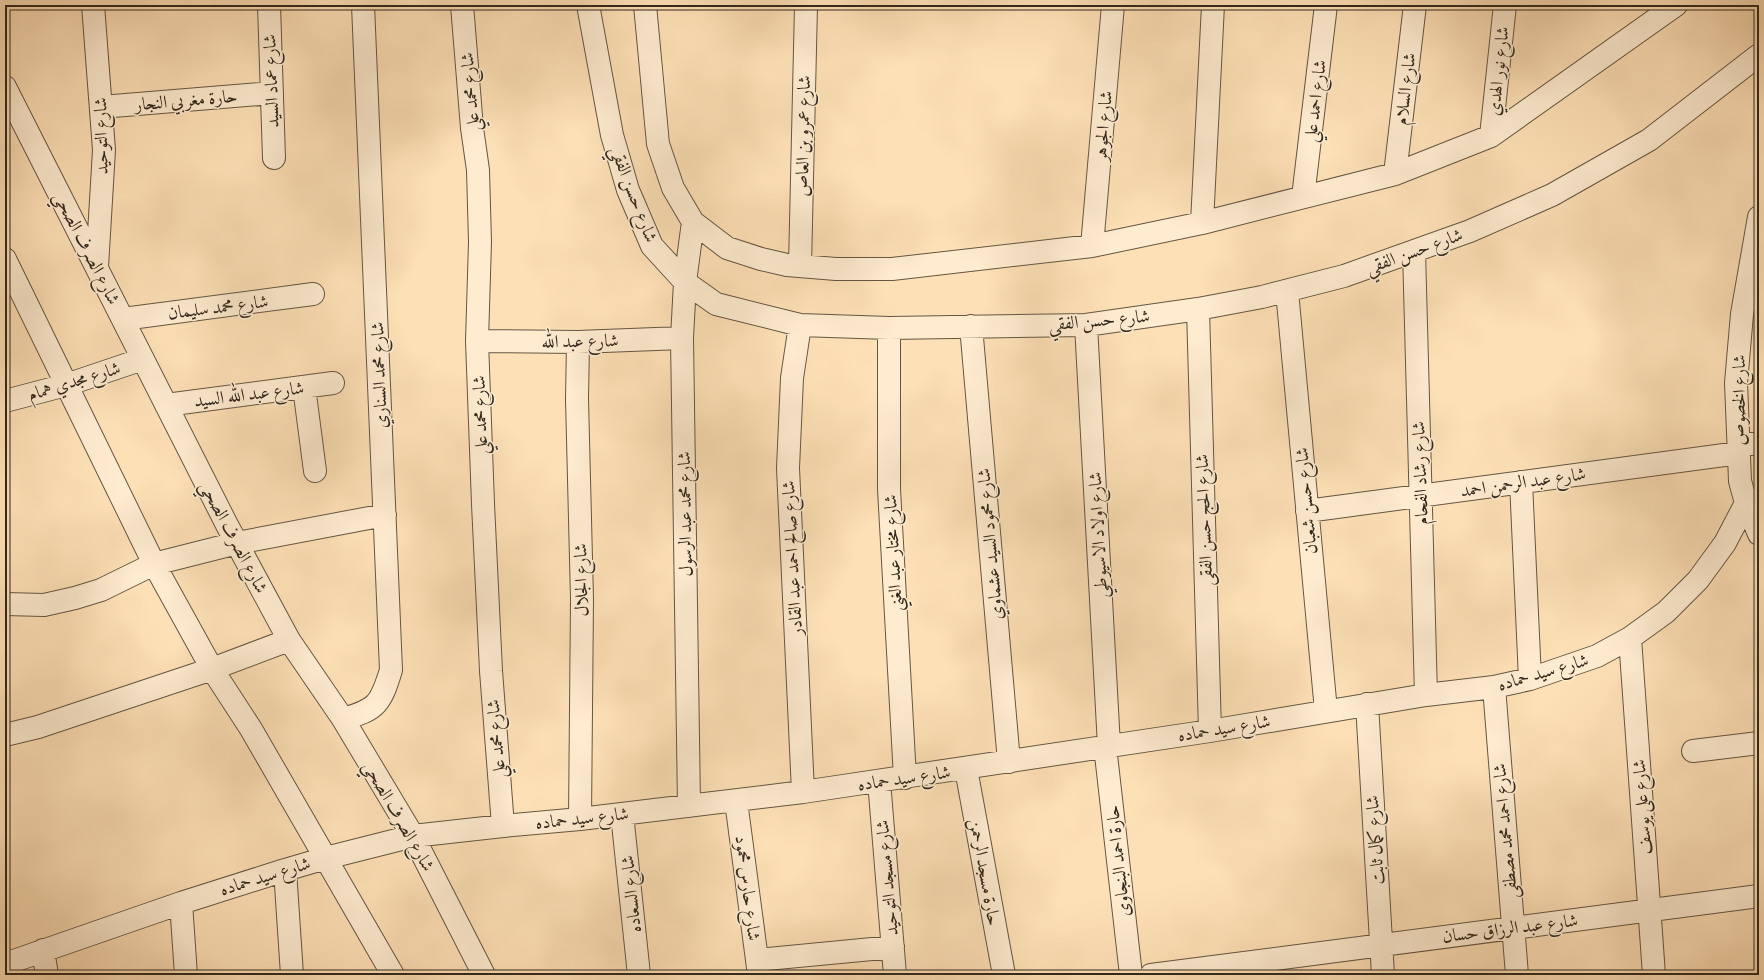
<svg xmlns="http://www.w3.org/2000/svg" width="1764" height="980" font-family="'EB Garamond',Amiri,serif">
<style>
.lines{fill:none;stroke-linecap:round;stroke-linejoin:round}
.minor-casing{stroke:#645642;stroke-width:24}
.minor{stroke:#feebd0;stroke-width:22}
.labels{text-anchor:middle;stroke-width:3;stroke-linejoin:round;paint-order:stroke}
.street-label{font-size:18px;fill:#31281c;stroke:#feebd0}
</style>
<rect width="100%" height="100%" fill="#fee0b6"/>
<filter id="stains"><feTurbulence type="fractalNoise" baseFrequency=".005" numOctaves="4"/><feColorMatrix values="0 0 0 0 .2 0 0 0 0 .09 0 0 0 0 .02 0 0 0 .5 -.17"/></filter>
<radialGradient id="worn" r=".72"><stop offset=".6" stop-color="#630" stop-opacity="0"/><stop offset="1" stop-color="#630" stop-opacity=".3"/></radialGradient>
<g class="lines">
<defs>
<path id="minor" d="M93 5 104 150 97 267
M269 5 274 158
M462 5 472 128 478 170 480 242 477 341 483 504 491 671 503 826
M588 5 612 135 628 190 652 246 685 282 716 304 800 325 889 328 1086 325 1198 309 1262 297 1344 276 1470 231 1552 195 1649 140 1759 55
M645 5 658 144 673 188 693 222 727 248 761 259 787 265 836 269H892L1092 246 1202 223 1395 174 1491 136 1676 5
M5 87 227 525 289 640 343 719 413 836 484 975
M101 107 272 93
M1491 136 1505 5
M1395 174 1415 5
M1303 197 1326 5
M1759 217 1742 314 1736 383 1740 481 1746 503 1759 534
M1202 223 1213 5
M1092 246 1113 5
M1414 251 1426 695
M5 259 154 564 212 669 251 729 393 975
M800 266 806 5
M1287 291 1326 711
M1198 309 1210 731
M123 319 313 294
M800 325 792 378 788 468 803 792
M1086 325 1109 746
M971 326 1009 762
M889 328V489L905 778
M477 341 578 342 682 338
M578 342 577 399 582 599 580 819
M304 387 315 471
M5 401 66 385 143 359
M166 405 333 383
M1739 444H1759
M1521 482 1530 679
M1307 511 1739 453
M5 604 44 605 75 598 101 590 154 564 237 543 385 515
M1630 638 1654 975
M1494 687 1517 975
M1367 704 1383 975
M343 719C377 710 381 703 391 670L363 5
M5 735 38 727 212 669 289 640
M1105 746 1131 975
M1693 751 1759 743
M966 769 1004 975
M879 781 895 975
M736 801 759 975
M689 806 682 338 685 282 693 222
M622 814 639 975
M285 870 292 975
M181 903 186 975
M43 950 47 975
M757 960 893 947
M5 964 181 903 285 870 326 858 413 836 503 826 580 819 803 792 1210 731 1426 695 1494 687 1530 679 1597 656 1630 638 1666 612 1698 580 1725 543 1746 503
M1151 975 1759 896"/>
</defs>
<use href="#minor" class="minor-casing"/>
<use href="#minor" class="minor"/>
</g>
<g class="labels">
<g class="street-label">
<text transform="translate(1498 71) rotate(-84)" y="6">شارع نور الهدي</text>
<text transform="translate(271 81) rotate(-92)" y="6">شارع عماد السيد</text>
<text transform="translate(1405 89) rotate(-83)" y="6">شارع السلام</text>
<text transform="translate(470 92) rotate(-95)" y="6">شارع محمد علي</text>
<text transform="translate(186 100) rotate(-5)" y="6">حارة مغربي النجار</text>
<text transform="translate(1315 101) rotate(-83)" y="6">شارع احمد علي</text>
<text transform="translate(1103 126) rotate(-85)" y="6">شارع الجوهر</text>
<text transform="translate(101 136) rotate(-91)" y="6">شارع التوحيد</text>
<text transform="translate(803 136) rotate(-89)" y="6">شارع عمرو بن العاص</text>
<text transform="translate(634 194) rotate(69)" y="6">شارع حسن الفقي</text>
<text transform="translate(87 248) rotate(63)" y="6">شارع الصرف الصحي</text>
<text transform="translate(1414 251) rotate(-20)" y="6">شارع حسن الفقي</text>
<text transform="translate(218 307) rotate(-7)" y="6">شارع محمد سليمان</text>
<text transform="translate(1099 320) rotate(-5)" y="6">شارع حسن الفقي</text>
<text transform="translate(580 341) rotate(-1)" y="6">شارع عبد الله</text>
<text transform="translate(379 375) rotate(-92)" y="6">شارع محمد السناري</text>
<text transform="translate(74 381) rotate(-17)" y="6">شارع مجدي همام</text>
<text transform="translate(249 394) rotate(-7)" y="6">شارع عبد الله السيد</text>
<text transform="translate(1739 400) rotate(-90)" y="6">شارع الخصوص</text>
<text transform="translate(480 415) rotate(-92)" y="6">شارع محمد علي</text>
<text transform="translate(1420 473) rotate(-92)" y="6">شارع رشاد الفحام</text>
<text transform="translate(1523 482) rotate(-8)" y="6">شارع عبد الرحمن احمد</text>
<text transform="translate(1306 501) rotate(-95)" y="6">شارع حسن شعبان</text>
<text transform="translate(685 514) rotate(-91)" y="6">شارع محمد عبد الرسول</text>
<text transform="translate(1204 520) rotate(-92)" y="6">شارع الحج حسن الفقى</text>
<text transform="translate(1098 535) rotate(-93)" y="6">شارع اولاد الاسيوطي</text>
<text transform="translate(234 537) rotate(62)" y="6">شارع الصرف الصحي</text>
<text transform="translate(990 544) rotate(-95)" y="6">شارع محمود السيد عشماوي</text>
<text transform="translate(893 553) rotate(-93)" y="6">شارع مختار عبد الغني</text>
<text transform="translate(792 558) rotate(-93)" y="6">شارع صالح احمد عبد القادر</text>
<text transform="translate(581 580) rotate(-91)" y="6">شارع الجلال</text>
<text transform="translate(1543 672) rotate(-16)" y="6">شارع سيد حماده</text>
<text transform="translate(1224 728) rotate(-9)" y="6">شارع سيد حماده</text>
<text transform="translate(496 739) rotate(-95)" y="6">شارع محمد علي</text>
<text transform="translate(904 778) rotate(-8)" y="6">شارع سيد حماده</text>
<text transform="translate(1642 807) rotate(-94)" y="6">شارع على يوسف</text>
<text transform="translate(399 816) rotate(60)" y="6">شارع الصرف الصحي</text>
<text transform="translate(582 818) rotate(-6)" y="6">شارع سيد حماده</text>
<text transform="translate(1505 831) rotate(-95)" y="6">شارع احمد محمد مصطفى</text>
<text transform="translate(1375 840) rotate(-94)" y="6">شارع كمال ثابت</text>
<text transform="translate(1118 861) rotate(-96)" y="6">حارة احمد البنجاوى</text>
<text transform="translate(985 872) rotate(80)" y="6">حارة مسجد الرحمن</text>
<text transform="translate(265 876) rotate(-17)" y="6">شارع سيد حماده</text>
<text transform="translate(887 878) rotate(-95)" y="6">شارع مسجد التوحيد</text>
<text transform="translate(748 888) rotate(83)" y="6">شارع حارس محمود</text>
<text transform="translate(631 894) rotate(-96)" y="6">شارع السعاده</text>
<text transform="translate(1510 928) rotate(-7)" y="6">شارع عبد الرزاق حسان</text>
</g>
</g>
<rect width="1764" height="980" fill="none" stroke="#fee0b6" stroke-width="20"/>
<rect x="6" y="6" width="1752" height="968" fill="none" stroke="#31281c" stroke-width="2"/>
<rect x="10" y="10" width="1744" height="960" fill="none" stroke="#31281c"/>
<rect width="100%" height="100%" filter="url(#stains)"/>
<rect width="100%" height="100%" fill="url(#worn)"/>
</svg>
